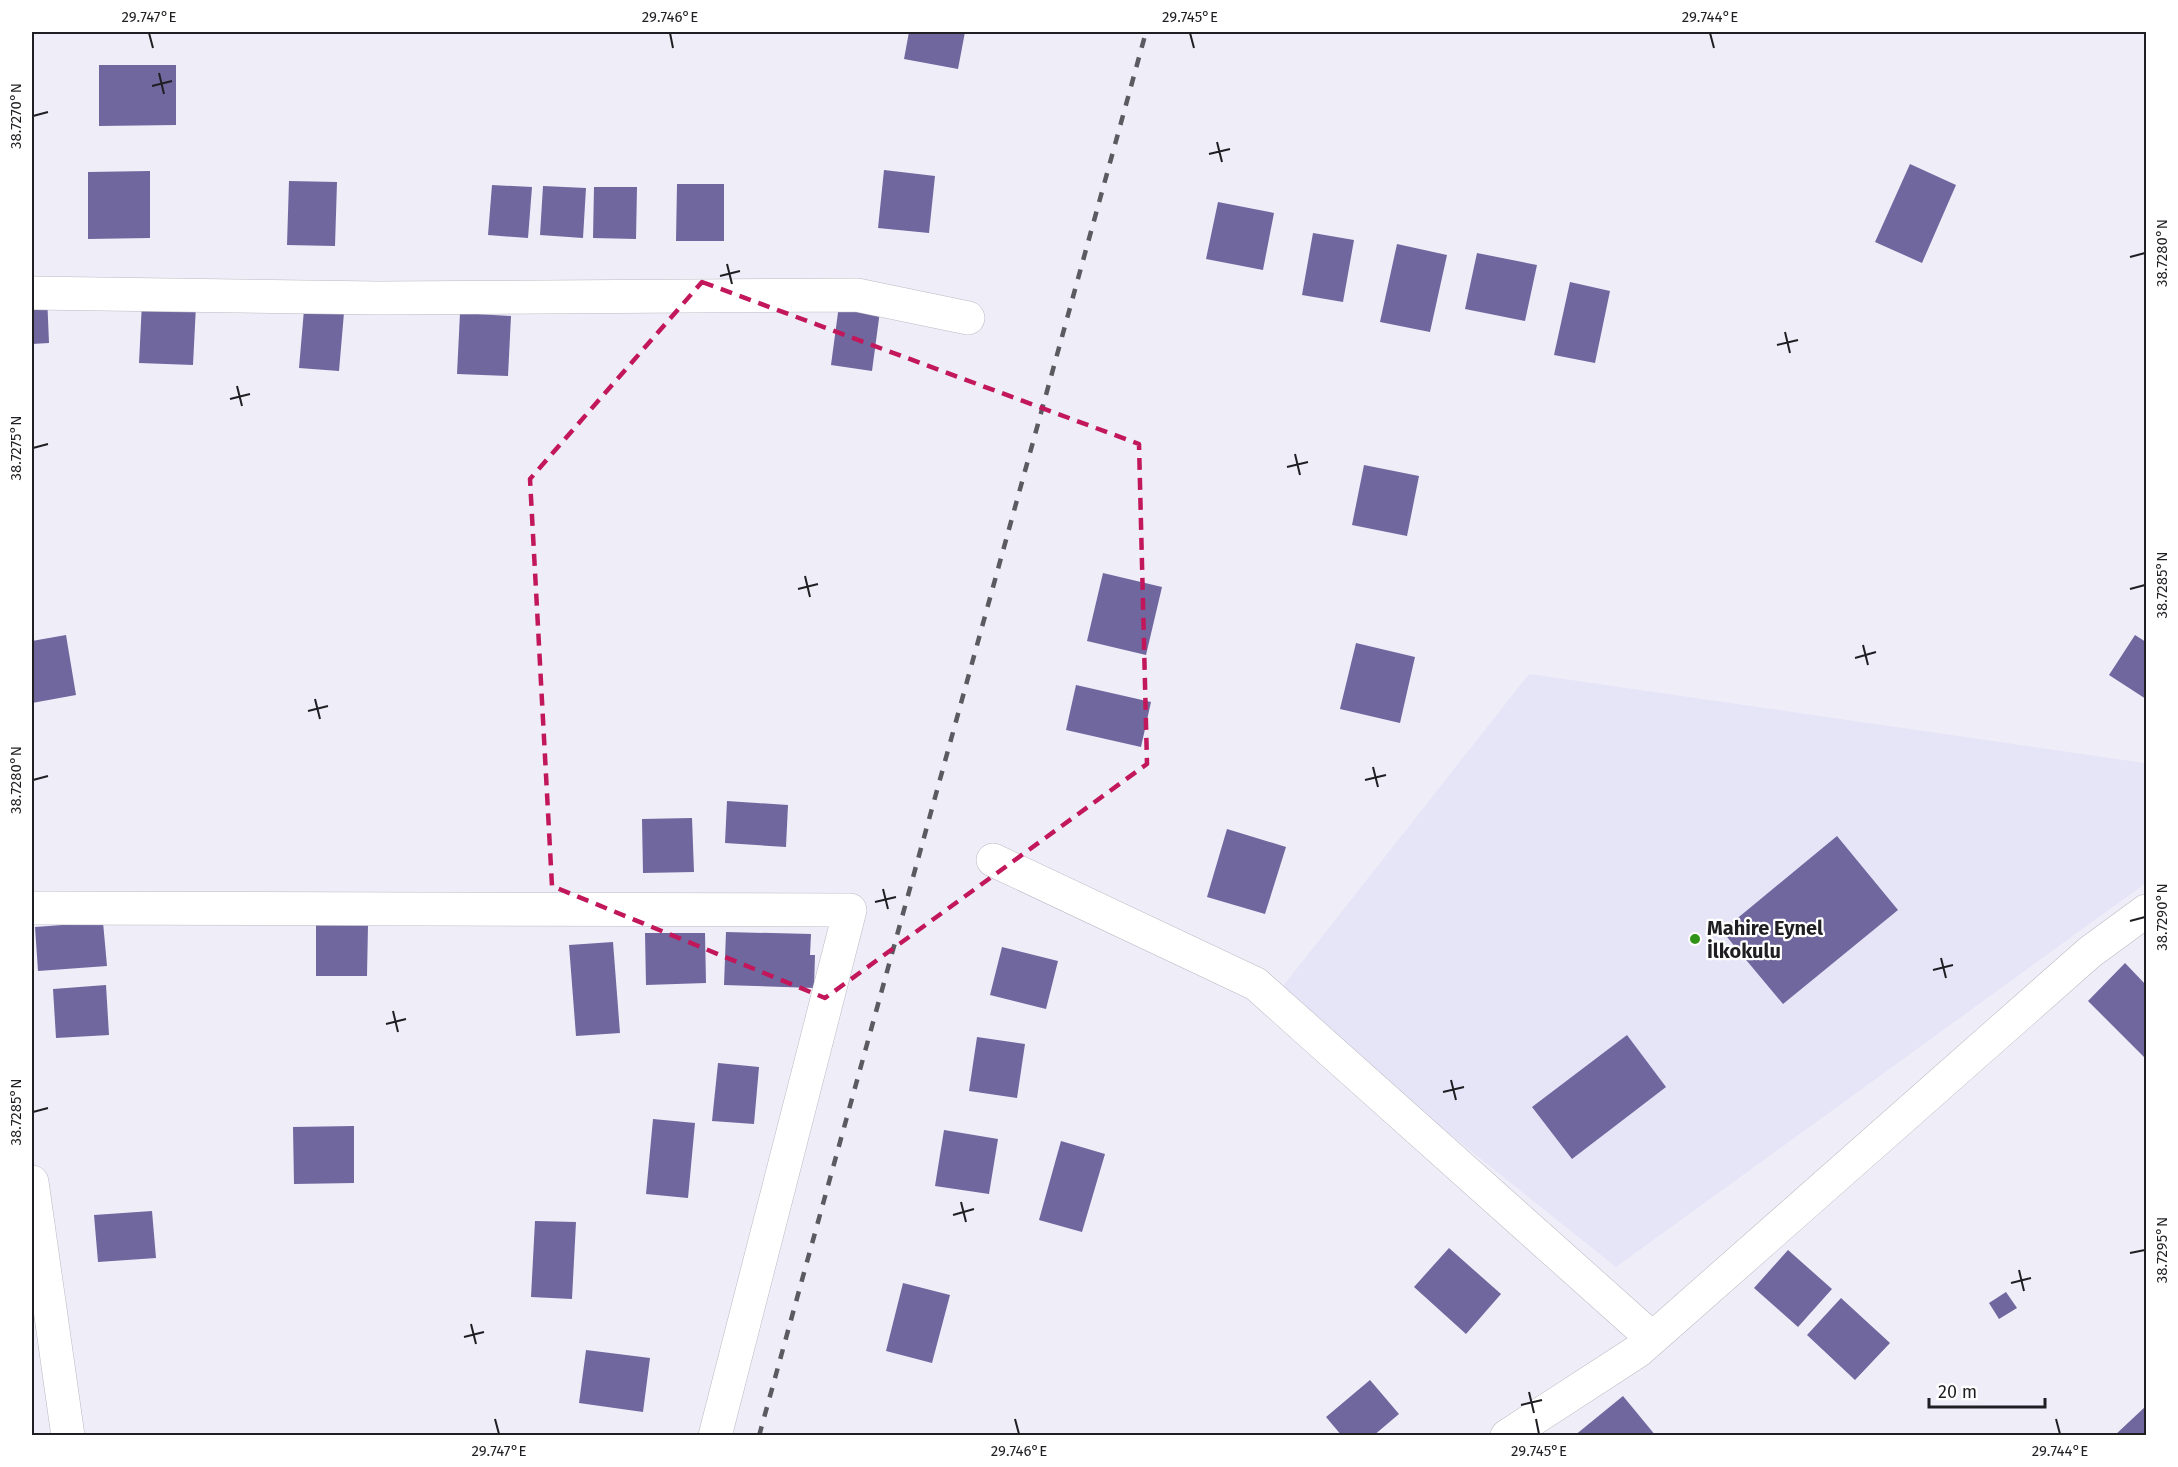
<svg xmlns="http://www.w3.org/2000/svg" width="2178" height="1467" font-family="'Fira Sans',sans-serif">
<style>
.built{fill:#e6e4f7}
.building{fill:#70679f}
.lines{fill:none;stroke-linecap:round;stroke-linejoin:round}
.minor-casing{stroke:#bbbac4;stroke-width:34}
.major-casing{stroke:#bbbac4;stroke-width:34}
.minor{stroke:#fff;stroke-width:33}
.major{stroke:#fff;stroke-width:33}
.rail{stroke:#5a5a60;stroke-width:4.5;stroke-dasharray:10 10;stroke-linecap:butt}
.marked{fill:none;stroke:#c2185b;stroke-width:4.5;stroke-dasharray:12 8;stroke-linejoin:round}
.ticks{fill:none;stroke:#1f1f23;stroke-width:2}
.poi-dot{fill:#2f9317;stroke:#fff;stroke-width:2}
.labels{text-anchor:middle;stroke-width:4.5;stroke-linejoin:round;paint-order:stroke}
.poi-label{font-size:20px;font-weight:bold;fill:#1f1f23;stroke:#fff;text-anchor:start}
.neatline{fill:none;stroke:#1f1f23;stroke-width:2}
.ticks-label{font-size:15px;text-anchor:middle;fill:#1f1f23}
</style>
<rect width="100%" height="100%" fill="#eeedf8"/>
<path class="built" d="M1529 674 2144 763 2146 795V883L1616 1267 1276 995Z"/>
<path class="building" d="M909 32H965L958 69 904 59Z
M99 65H176V125L99 126Z
M1910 164 1956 185 1922 263 1875 242Z
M884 170 935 176 929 233 878 228Z
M150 171V238L88 239V172Z
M289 181 337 182 335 246 287 245Z
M677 184H724V241H676Z
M492 185 532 187 528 238 488 235Z
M543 186 586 188 583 238 540 235Z
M594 187H637L636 239 593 238Z
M1218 202 1274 213 1263 270 1206 259Z
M1313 233 1354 240 1343 302 1302 295Z
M1397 244 1447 255 1430 332 1380 322Z
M1477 253 1537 265 1525 321 1465 309Z
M1570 282 1610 291 1595 363 1554 355Z
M47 295 49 343 32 344V296Z
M305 298 345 301 339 371 299 368Z
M142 302 196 305 193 365 139 363Z
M839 305 880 311 872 371 831 365Z
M460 313 511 316 508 376 457 374Z
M1364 465 1419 476 1407 536 1352 525Z
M1103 573 1162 587 1146 655 1087 641Z
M66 635 76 695 32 703V641Z
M2135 635 2146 642V699L2109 675Z
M1356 643 1415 657 1400 723 1340 709Z
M1076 685 1151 702 1141 747 1066 730Z
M727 801 788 805 786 847 725 843Z
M692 818 694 872 643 873 642 819Z
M1227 829 1286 847 1265 914 1207 897Z
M1837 836 1898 910 1783 1004 1722 931Z
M103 922 107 966 38 971 35 927Z
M316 924 368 925 367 976H316Z
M726 932 811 934 810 955H815L814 988 724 985Z
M645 933H705L706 983 646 985Z
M613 942 620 1033 576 1036 569 945Z
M1002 947 1058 961 1046 1009 990 995Z
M2125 963 2146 985 2145 1058 2088 1001Z
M106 985 109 1035 56 1038 53 989Z
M1627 1035 1666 1087 1572 1159 1532 1107Z
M977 1037 1025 1044 1017 1098 969 1091Z
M718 1063 759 1067 754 1124 712 1121Z
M653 1119 695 1123 688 1198 646 1194Z
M354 1126V1183L294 1184 293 1127Z
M944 1130 998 1139 989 1194 935 1186Z
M1061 1141 1105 1154 1082 1232 1039 1220Z
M152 1211 156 1258 98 1262 94 1215Z
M535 1221 576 1222 572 1299 531 1297Z
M1449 1248 1501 1294 1466 1334 1414 1287Z
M1788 1250 1832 1289 1798 1327 1754 1288Z
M903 1283 950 1295 932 1363 886 1351Z
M2006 1292 2017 1308 1999 1319 1989 1303Z
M1841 1298 1890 1343 1855 1380 1807 1335Z
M586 1350 650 1358 643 1412 579 1403Z
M1370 1380 1399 1414 1373 1436H1342L1326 1417Z
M1623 1396 1656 1436H1574Z
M2146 1406V1436H2114Z"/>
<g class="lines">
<defs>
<path id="minor" d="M32 293 377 298 857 295 968 318
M993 860 1256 984 1652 1338
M32 908 850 910 715 1436
M1507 1436 1638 1351 2090 952 2146 911"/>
<path id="major" d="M32 1182 68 1436"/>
</defs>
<use href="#minor" class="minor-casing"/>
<use href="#major" class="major-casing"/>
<use href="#minor" class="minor"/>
<use href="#major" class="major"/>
<path class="rail" d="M759 1436 1146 32"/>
</g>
<path class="marked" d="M702 282 1139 444 1147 764 825 998 552 886 530 479Z"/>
<path class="ticks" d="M149 33 153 48M670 33 673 48M1190 33 1194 48M1710 33 1714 48M159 73 164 94M152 86 172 81M33 116 48 112M1217 142 1222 162M1209 154 1230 149M2130 257 2145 253M727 264 732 284M720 276 740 271M1785 332 1790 353M1777 345 1798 340M237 386 242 406M230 399 250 394M33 448 48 444M1295 454 1300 475M1287 467 1308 462M805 576 810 597M798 589 818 584M2130 589 2145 585M1863 645 1868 665M1855 658 1876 652M315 699 320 719M308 711 328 706M1373 767 1378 787M33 780 48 776M1365 780 1386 775M883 889 888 909M875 902 896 897M2130 921 2145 917M1941 958 1946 978M1933 970 1953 965M393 1011 398 1032M386 1024 406 1019M1451 1080 1456 1100M1443 1092 1464 1087M33 1112 48 1108M961 1202 966 1222M953 1215 974 1209M2130 1253 2145 1250M2019 1270 2024 1291M2011 1283 2031 1278M471 1324 476 1344M464 1337 484 1332M1529 1392 1534 1413M1521 1405 1542 1400M495 1419 499 1434M1015 1419 1019 1434M1536 1419 1539 1434M2056 1419 2060 1434"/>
<circle class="poi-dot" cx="1695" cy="939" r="6"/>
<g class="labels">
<g class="poi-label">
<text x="1707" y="935">Mahire Eynel<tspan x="1707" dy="23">İlkokulu</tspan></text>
</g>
</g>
<rect width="2178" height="1467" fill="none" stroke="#ffffff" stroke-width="66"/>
<path d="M1929 1398v9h116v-9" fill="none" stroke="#1f1f23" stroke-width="3"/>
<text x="1938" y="1398" font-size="18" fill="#1f1f23" stroke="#ffffff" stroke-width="4.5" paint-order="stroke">20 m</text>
<rect x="33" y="33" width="2112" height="1401" class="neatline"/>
<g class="ticks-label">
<text x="149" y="22">29.747°E</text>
<text x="670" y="22">29.746°E</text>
<text x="1190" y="22">29.745°E</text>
<text x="1710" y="22">29.744°E</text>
<text transform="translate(16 116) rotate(-90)" y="5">38.7270°N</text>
<text transform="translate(2162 253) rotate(-90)" y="5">38.7280°N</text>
<text transform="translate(16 448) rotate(-90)" y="5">38.7275°N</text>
<text transform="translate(2162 585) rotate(-90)" y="5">38.7285°N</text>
<text transform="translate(16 780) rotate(-90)" y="5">38.7280°N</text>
<text transform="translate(2162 917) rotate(-90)" y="5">38.7290°N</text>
<text transform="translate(16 1112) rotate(-90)" y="5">38.7285°N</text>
<text transform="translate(2162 1250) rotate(-90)" y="5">38.7295°N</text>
<text x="499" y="1456">29.747°E</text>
<text x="1019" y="1456">29.746°E</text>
<text x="1539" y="1456">29.745°E</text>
<text x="2060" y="1456">29.744°E</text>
</g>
</svg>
